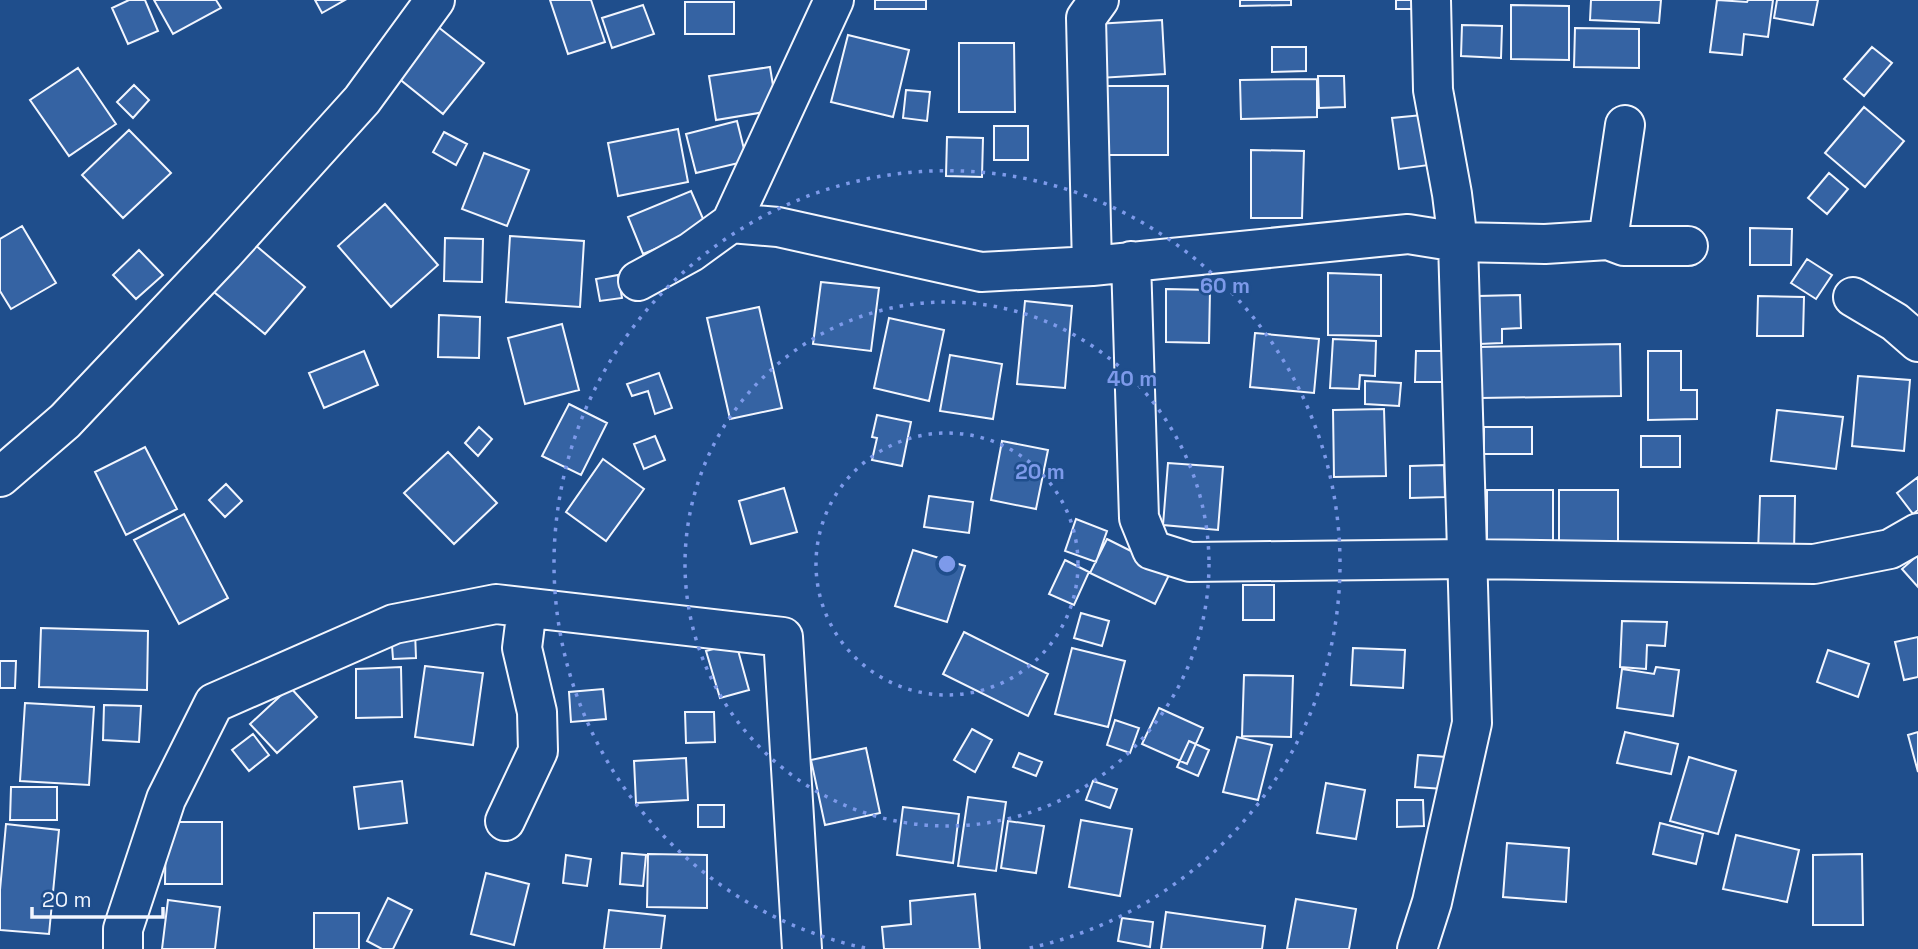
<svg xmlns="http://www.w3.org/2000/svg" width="1918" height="949" font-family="'Space Grotesk',sans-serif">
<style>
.building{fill:#3563a3;stroke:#f2f6ff;stroke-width:2}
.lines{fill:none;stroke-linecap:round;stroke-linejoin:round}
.minor-casing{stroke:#f2f6ff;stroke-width:42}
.minor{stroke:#1f4e8c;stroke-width:38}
.ring{fill:none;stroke:#7d9aea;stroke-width:3.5;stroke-dasharray:3.5 7}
.centre{fill:#7d9aea;stroke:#1f4e8c;stroke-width:3.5}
.ring-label{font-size:21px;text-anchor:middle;font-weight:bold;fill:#7d9aea;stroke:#1f4e8c;stroke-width:5;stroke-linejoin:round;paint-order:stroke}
</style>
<rect width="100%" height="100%" fill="#1f4e8c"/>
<path class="building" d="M129 0H145L158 31 128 44 112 8Z
M154 0H216L221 8 173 34Z
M315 0H345L322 13Z
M550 0H591L605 42 568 54Z
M875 0H926V9H875Z
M1240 0H1291V5L1240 6Z
M1396 0H1421V9H1396Z
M1591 0H1661L1659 23 1590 20Z
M1717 0 1747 2 1748 0H1773L1768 37 1744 34 1742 55 1710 52Z
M1777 0H1818L1813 25 1774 18Z
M685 2H734V34H685Z
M643 5 654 34 612 48 602 18Z
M1511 5 1569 6V60L1511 59Z
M1162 20 1165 74 1099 78 1096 24Z
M433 23 484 63 443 114 392 73Z
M1462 25 1502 26 1501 58 1461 56Z
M1575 28 1639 29V68L1574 67Z
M848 35 909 50 893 117 831 102Z
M959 43H1014L1015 112H959Z
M1272 47H1306V71L1272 72Z
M1872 47 1892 63 1864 96 1844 79Z
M770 67 777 110 716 120 709 76Z
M78 68 116 124 69 156 30 100Z
M1318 76H1344L1345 107 1319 108Z
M1317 79V117L1241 119 1240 80Z
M134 85 149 100 133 118 117 102Z
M1100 86H1168V155H1099Z
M906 90 930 92 927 121 903 118Z
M1864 107 1904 141 1865 187 1825 153Z
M1422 115 1429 165 1399 169 1392 118Z
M737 121 747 161 696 173 686 134Z
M994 126H1028V160H994Z
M678 129 688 182 618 196 608 143Z
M129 130 171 173 123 218 82 175Z
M444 132 467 144 456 165 433 152Z
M947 137 983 138 982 177 946 176Z
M1251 150 1304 151 1302 218H1251Z
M484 153 529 170 507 226 462 209Z
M1829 173 1848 189 1827 214 1808 198Z
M691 191 707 228 643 254 628 217Z
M385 204 438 265 391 307 338 246Z
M22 226 56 283 11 309 0 291V239Z
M1750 228 1792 229 1791 265H1750Z
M510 236 584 241 580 307 506 302Z
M445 238 483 239 482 282 444 281Z
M254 244 305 287 265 334 214 292Z
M139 250 163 275 136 299 113 275Z
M1807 259 1832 275 1816 299 1791 283Z
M1328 273 1381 275V336L1328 335Z
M618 275 622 298 600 301 596 279Z
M821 282 879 288 871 351 813 344Z
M1166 289 1210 290 1209 343 1166 342Z
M1520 295 1521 328 1502 329V343L1479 344 1478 296Z
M1758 296 1804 297 1803 336H1757Z
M1025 301 1072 306 1065 388 1017 384Z
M759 307 782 408 730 419 707 318Z
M439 315 480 317 479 358 438 357Z
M889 318 944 330 929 401 874 388Z
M562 324 579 390 525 404 508 338Z
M1255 333 1319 339 1314 393 1250 387Z
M1333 339 1376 341 1375 376 1360 375 1359 389 1330 388Z
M1620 344 1621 396 1481 398 1480 347Z
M364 351 378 385 324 408 309 373Z
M1416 351H1442V382H1415Z
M1648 351H1681V390H1697V419L1648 420Z
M950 355 1002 364 993 419 940 411Z
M659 373 672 408 655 414 648 391 632 396 627 384Z
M1858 376 1910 380 1904 451 1852 446Z
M1365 381 1401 383 1399 406 1365 404Z
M569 404 607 423 581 475 542 456Z
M1384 409 1386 476 1334 477 1333 410Z
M1777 410 1843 417 1836 469 1771 461Z
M877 415 911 422 902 466 872 460 877 438 872 437Z
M479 427 492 439 478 456 465 443Z
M1484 427H1532V454H1484Z
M655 436 665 460 644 469 634 444Z
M1641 436H1680V467H1641Z
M1002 441 1048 450 1036 509 991 500Z
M145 447 177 509 126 535 95 472Z
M448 452 497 503 454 544 404 493Z
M603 459 644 489 606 541 566 512Z
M1168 463 1223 467 1218 530 1163 525Z
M1444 465 1445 497 1410 498V466Z
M1918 477V510L1913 514 1897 493Z
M226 484 242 501 225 517 209 500Z
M784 488 797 532 751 544 739 501Z
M1487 490H1553V545H1487Z
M1559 490H1618V543H1559Z
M929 496 973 502 969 533 924 527Z
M1760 496H1795L1794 553H1758Z
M184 514 228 598 179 624 134 540Z
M1076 519 1107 531 1096 562 1065 551Z
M1107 539 1171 571 1155 604 1090 573Z
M913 550 965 566 947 622 895 606Z
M1918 555V587L1902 569Z
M1065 560 1089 572 1074 605 1049 594Z
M1243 585H1274V620H1243Z
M1081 613 1109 621 1102 646 1074 638Z
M1622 621 1667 622 1665 646 1647 645 1646 669 1620 667Z
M41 628 148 631 147 690 39 687Z
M415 631 416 658 393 659 391 632Z
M964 632 1048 674 1028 716 943 674Z
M1918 637V677L1904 680 1895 642Z
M736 643 749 690 720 698 706 651Z
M1072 648 1125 661 1108 727 1055 714Z
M1353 648 1405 650 1403 688 1351 685Z
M1828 650 1869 664 1858 697 1817 682Z
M0 661H16L15 688H0Z
M425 666 483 673 473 745 415 737Z
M401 667 402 717 356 718V669Z
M1656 667 1679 670 1673 716 1617 708 1622 669 1654 674Z
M1244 675 1293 676 1291 737 1242 736Z
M290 687 317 717 277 753 250 724Z
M603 689 606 719 571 722 569 692Z
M25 703 94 707 89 785 20 781Z
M104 705 141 706 139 742 103 740Z
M1159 708 1203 728 1187 764 1142 744Z
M685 712H714L715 742 686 743Z
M1115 720 1139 728 1130 753 1107 745Z
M972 729 992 740 975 772 954 760Z
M1625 732 1678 744 1671 774 1617 763Z
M1918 732V772L1908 735Z
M253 734 269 755 249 771 232 750Z
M1237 737 1272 745 1258 800 1223 792Z
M1189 741 1209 750 1198 776 1177 767Z
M866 748 880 813 825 825 811 760Z
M1019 753 1042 762 1036 776 1013 767Z
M1418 755 1447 757 1444 789 1415 787Z
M1689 757 1736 771 1718 834 1670 821Z
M686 758 688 800 636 803 634 761Z
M402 781 407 823 359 829 354 787Z
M1093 781 1117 789 1110 808 1086 800Z
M1326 783 1365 790 1356 839 1317 833Z
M11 787H57V820H10Z
M968 797 1006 802 996 871 958 866Z
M1397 800H1423L1424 826 1397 827Z
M698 805H724V827H698Z
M903 807 959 814 953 863 897 855Z
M1081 820 1132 829 1120 896 1069 887Z
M1008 821 1044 826 1036 873 1001 868Z
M166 822H222V884H165Z
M1660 823 1703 834 1696 864 1653 854Z
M6 824 59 830 49 934 0 930V890Z
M1736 835 1799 850 1787 902 1723 889Z
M1507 843 1569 848 1566 902 1503 897Z
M622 853 646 855 643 886 620 884Z
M648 854 707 855V908L647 907Z
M1862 854 1863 925H1813V855Z
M566 855 591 859 587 886 563 883Z
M486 873 529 884 514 945 471 934Z
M975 894 980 949H884L882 927 911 924 910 901Z
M388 898 412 910 393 949H382L367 941Z
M1296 899 1356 909 1349 949H1287Z
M168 900 220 907 215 949H162Z
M609 910 665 916 661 949H604Z
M1166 912 1265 926 1262 949H1161Z
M314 913H359V949H314Z
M1122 918 1153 922 1150 947 1118 941Z"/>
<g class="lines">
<defs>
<path id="minor" d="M731 223 834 0
M1608 240 1625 125
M1131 261 1139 518 1152 550 1190 562 1466 559 1814 564 1890 549 1918 533
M1092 266 1086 18 1099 0
M638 281 691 252 731 223 778 227 981 272 1092 266 1408 234 1458 242 1545 244 1608 240 1624 246H1688
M1853 297 1895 322 1918 342
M0 477 65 421 224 253 362 100 435 0
M505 821 538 751 537 712 522 648 527 608
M123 949V929L166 799 214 703 394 624 496 604 783 637 802 949
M1417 949 1432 902 1472 723 1458 242 1452 194 1433 90 1431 0"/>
</defs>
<use href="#minor" class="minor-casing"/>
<use href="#minor" class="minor"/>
</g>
<g class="ring">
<circle cx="947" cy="564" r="131"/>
<circle cx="947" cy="564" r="262"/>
<path d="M865 948A393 393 0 1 1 1029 948"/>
</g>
<circle cx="947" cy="564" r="10" class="centre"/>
<g class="ring-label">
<text x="1225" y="293">60 m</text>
<text x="1132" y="386">40 m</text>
<text x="1040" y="479">20 m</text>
</g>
<path d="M32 907v10h131v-10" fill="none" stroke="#f2f6ff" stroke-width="3.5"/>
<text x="42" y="907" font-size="21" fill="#f2f6ff" stroke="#1f4e8c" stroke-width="5" paint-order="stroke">20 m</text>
</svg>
